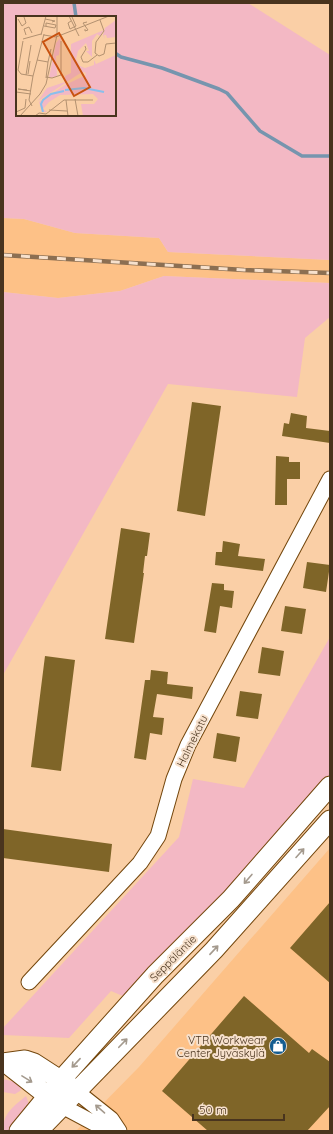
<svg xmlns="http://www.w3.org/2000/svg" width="333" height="1134" font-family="Quicksand,sans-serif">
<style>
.built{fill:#fdc187}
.green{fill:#f3b8c4;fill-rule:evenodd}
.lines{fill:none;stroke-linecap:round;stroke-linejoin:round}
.stream{stroke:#7695ae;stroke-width:3.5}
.building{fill:#7f6528}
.minor-casing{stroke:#73460c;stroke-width:17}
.major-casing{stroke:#73460c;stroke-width:21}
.minor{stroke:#fff;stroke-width:15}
.major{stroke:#fff;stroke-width:19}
.rail-casing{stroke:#8c6f52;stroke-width:4.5}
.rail{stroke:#f7e1cd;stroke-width:3;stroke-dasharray:9;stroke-linecap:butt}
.oneway{stroke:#a49a8e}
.labels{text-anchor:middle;stroke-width:4;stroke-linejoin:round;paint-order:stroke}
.street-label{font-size:11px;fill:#49341e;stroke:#f7e1cd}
.poi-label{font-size:11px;fill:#49341e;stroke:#f7e1cd;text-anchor:end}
.inset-river{fill:none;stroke:#8abfec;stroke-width:2}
.inset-road{fill:none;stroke:#b39170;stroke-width:1}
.view{fill:#c85210;fill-opacity:0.15;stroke:#c85210;stroke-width:2}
.inset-edge{fill:none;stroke:#49341e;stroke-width:2}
</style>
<rect width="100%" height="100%" fill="#facfa6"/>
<path class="built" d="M3 218 24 219 75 233 159 238 168 252 330 260V283L164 276 120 291 58 298 3 292Z
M330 848V1131H76L139 1067Z"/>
<path class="green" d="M3 3H248L330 55V260L168 252 159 238 75 233 24 219 3 218ZM17 17H115V115H17Z
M164 276 330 283V317L305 338 297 397 168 384 3 675V292L58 298 120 291Z
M330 637V775L253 863 125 997 111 991 69 1038 3 1035V1028L179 837 193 779 244 788Z
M3 1079 15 1082 22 1087 20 1091 15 1094 3 1092Z
M26 1096 29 1104 15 1131H3C3 1113 13 1107 26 1096Z"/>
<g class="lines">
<path class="stream" d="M74 3 76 17
M115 53 121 57 162 68 219 89 227 93 260 131 302 156H330"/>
</g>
<path class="building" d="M192 402 221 406 205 516 177 511Z
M291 413 307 416 306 428 330 431V443L282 436 284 423 289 424Z
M276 456 289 457V462H300V479H287V505H275Z
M121 528 150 533 147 556H145L143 573H144L134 643 105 639Z
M223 541 240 544 238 556 265 559 263 571 215 565 216 552H222Z
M307 562 330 565 326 592 303 588Z
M212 583 224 584V590L234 591 232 608 220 606 216 633 204 631Z
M285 606 306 609 302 634 281 631Z
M262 647 284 651 280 676 258 673Z
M45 656 75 660 61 771 31 767Z
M151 670 168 672 167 684 193 687 192 699 157 694 153 717 164 718 162 735 150 733 146 760 134 758 145 680H150Z
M240 691 262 694 258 719 236 716Z
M217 733 240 737 236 762 213 758Z
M3 829 112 844 109 872 3 858Z
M330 902V983L290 948Z
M244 996 309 1053 312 1049 330 1062V1106L307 1131H208L162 1091Z"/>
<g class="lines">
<defs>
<path id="minor" d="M29 982 140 863 158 836 174 779 188 745 330 479
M77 1092 111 1119 119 1131
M62 1106 109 1131"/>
<path id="major" d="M3 1063 25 1060 34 1063 71 1087
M6 1063 57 1103
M19 1131 61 1080 155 975 231 899 330 786
M38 1131 214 950 330 820"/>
</defs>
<use href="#minor" class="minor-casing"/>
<use href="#major" class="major-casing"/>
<use href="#minor" class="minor"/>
<use href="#major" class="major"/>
<defs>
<path id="rail" d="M3 255 244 270 330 273"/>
</defs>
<use href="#rail" class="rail-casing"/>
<use href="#rail" class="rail"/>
</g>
<defs><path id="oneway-shaft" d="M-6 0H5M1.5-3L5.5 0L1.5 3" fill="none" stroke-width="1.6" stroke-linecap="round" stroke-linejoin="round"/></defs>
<g class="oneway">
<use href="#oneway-shaft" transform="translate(300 853) rotate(-48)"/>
<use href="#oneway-shaft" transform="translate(248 879) rotate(131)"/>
<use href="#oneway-shaft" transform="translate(214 950) rotate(-47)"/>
<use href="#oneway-shaft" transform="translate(123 1043) rotate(-46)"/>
<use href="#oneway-shaft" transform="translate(76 1063) rotate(133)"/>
<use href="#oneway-shaft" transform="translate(27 1079) rotate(32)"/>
<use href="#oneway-shaft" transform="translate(100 1109) rotate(-139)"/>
</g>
<defs>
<symbol id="shop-disc" viewBox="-11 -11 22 22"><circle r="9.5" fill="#145d91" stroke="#f7e1cd"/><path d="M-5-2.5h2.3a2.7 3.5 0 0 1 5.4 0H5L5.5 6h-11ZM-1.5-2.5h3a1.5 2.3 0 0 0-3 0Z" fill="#fff"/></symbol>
</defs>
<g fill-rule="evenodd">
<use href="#shop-disc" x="268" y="1036" width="20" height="20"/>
</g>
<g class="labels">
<g class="street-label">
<text transform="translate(192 741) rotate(-64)" y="4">Halmekatu</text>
<text transform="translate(173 958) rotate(-45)" y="4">Seppäläntie</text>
</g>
<g class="poi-label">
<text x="265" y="1044">VTR Workwear<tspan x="265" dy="13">Center Jyväskylä</tspan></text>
</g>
</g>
<g transform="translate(16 16)">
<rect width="100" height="100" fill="#facfa6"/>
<path d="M100 4V21L91 22 90 19H88L89 23 87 19 89 12ZM88 14 84 20 81 18 76 25V41L70 35H73L70 27 62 35 60 43 64 50 69 52 78 49V44L80 48 100 39V100H67L65 88H78L82 83 77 78 44 79 33 86 27 93 31 96H26L23 86 49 69 70 59 69 56 63 58 22 85 31 72 49 66V60L55 57V28ZM45 21 43 39 40 40 41 60 33 62 40 27Z" fill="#f3b8c4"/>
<path class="inset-river" d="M49 74 68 72 88 76M27 96 25 88 27 84 35 78 48 75"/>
<path class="inset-road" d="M53 0 63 20M2 3 6 10 10 7 8 1M29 3 39 5 36 6M84 4 88 15 80 26 79 37 83 40 88 38 90 28 100 27M55 5 52 7 54 13 60 10 56 1M28 10 39 12 40 9 30 7V10M69 13V15L72 14 67 7 71 6M10 19 8 13 13 11 16 17M25 19 30 0M28 19 40 21M40 21 93 0M7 23 25 18M7 25 2 54 5 58 17 60M69 30 70 33 65 41 67 46H72L81 39M21 44 32 46 30 62M32 46 35 33M12 58 14 45M10 59 15 29M30 61 36 62 45 59V25M11 74 2 73 15 75M0 76 15 78M59 83 62 100M50 84 52 100M16 90 13 84 17 60 28 18M33 94 51 95M0 96 9 92 10 83M4 100 24 78 30 68 41 19V0M19 100 23 97 30 98 48 84H77"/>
<path class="view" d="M43 17 74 71 58 80 27 26Z"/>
<rect width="100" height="100" class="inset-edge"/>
</g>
<rect width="333" height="1134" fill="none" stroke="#49341e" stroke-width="8"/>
<path d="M193 1114v6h91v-6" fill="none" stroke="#49341e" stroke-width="2"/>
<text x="199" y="1114" font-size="12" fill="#49341e" stroke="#f7e1cd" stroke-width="3" paint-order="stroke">50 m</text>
</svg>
